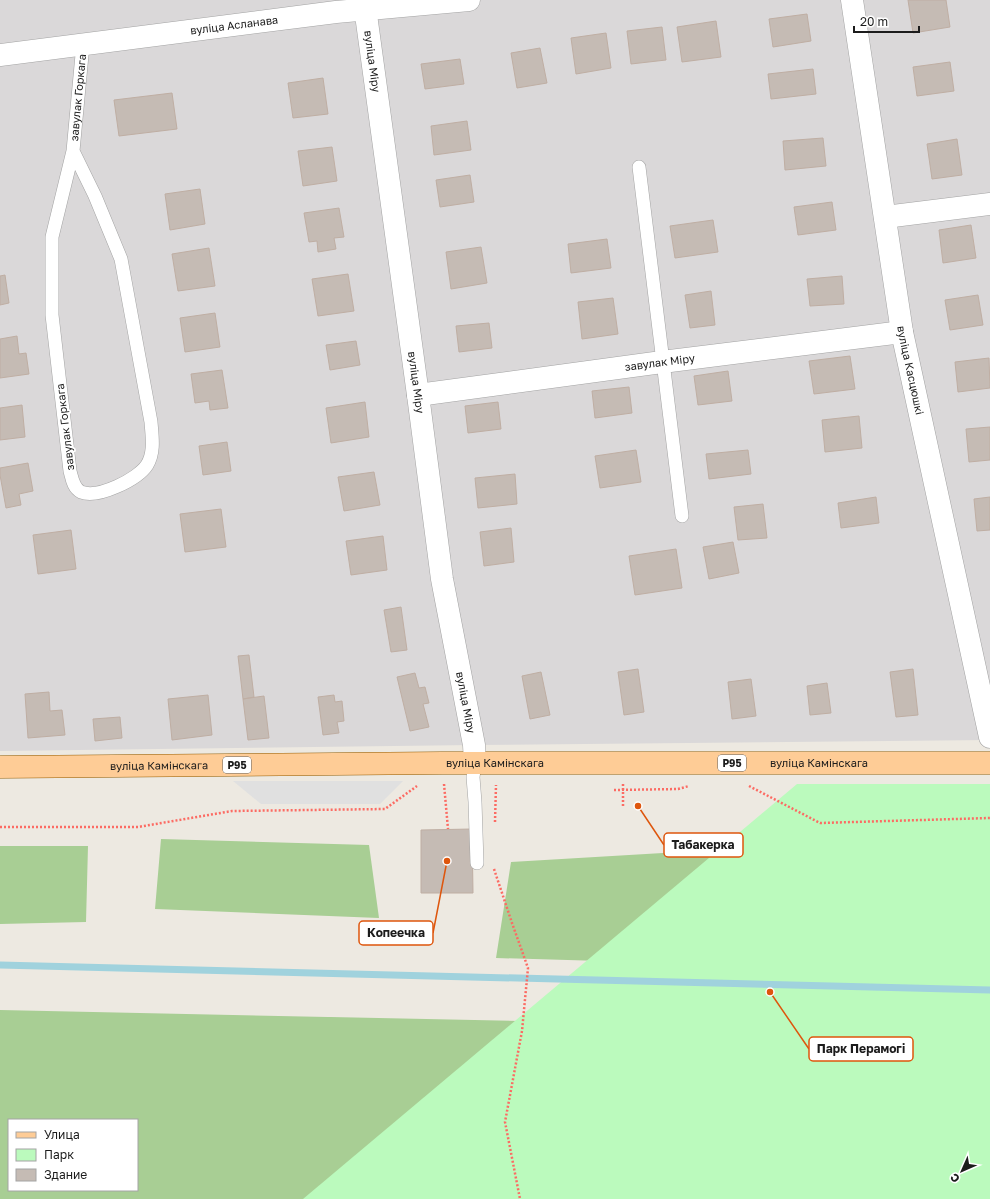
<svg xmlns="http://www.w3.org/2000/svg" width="990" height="1199" font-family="'Golos Text',sans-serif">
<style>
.residential{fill:#dad8d9}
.forest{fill:#a8ce94;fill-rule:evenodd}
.park{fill:#bbfabd}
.parking{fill:#e0e0e0}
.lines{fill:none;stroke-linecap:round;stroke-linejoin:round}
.stream{stroke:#a0d2dd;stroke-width:7}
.building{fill:#c5bbb4;stroke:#bfaea3}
.lane-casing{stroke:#a3a3a3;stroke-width:14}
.street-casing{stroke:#a3a3a3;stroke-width:23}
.primary-casing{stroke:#935c00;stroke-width:23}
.path{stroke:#fc6b63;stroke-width:2.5;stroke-dasharray:2 2;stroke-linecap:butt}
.lane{stroke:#fff;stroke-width:13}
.street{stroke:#fff;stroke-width:22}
.primary{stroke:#fecc96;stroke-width:22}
.labels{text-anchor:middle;stroke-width:3.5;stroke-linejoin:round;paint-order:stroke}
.shield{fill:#fff;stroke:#606060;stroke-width:1}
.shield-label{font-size:10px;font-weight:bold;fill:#1c1c1c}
.street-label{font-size:11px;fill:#1c1c1c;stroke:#fff}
.leader{fill:none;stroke:#de560d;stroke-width:1.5}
.callout-dot{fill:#de560d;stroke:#fff;stroke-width:1.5}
.callout{fill:#fff;stroke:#de560d;stroke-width:1.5}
.callout-label{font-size:12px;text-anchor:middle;font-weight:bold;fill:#1c1c1c}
</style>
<rect width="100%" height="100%" fill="#ede9e1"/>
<path class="residential" d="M0 0H990V740L474 745 0 751Z"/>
<path class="forest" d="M950 836 810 967 496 958 511 862Z
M161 839 369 845 379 918 155 909Z
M0 846H88L86 922 0 924Z
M0 1010 990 1031 381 1199H0ZM9 1120H137V1190H9Z"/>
<path class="park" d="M797 784H990V1199H303Z"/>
<path class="parking" d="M233 781H403L380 804H261Z"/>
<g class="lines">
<path class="stream" d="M0 965 990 990"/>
</g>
<path class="building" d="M908 0H946L950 27 913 33Z
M807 14 811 41 773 47 769 19Z
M716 21 721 57 682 62 677 27Z
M662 27 666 60 631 64 627 31Z
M606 33 611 68 576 74 571 38Z
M540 48 547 83 517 88 511 53Z
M460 59 464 84 425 89 421 64Z
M950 62 954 91 917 96 913 67Z
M813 69 816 94 771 99 768 74Z
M323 78 328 114 293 118 288 83Z
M172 93 177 129 119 136 114 100Z
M467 121 471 150 434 155 431 126Z
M823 138 826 166 785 170 783 141Z
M957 139 962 175 932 179 927 144Z
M332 147 337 181 303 186 298 151Z
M470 175 474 202 440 207 436 180Z
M200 189 205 224 170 230 165 194Z
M832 202 836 230 798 235 794 207Z
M339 208 344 237 334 238 336 249 318 252 317 241 309 242 304 213Z
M713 220 718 252 675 258 670 226Z
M971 225 976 258 943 263 939 230Z
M607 239 611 268 571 273 568 244Z
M481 247 487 283 451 289 446 252Z
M209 248 215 286 178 291 172 254Z
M348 274 354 311 318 316 312 279Z
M5 275 9 303 0 305V276Z
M842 276 844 304 810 306 807 279Z
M711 291 715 325 690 328 685 295Z
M978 295 983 325 950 330 945 300Z
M613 298 618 334 582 339 578 302Z
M215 313 220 347 185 352 180 318Z
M489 323 492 348 459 352 456 326Z
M17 336 19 354 26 353 29 374 0 378V339Z
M356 341 360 365 330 370 326 345Z
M850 356 855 389 814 394 809 361Z
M989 358 990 388 958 392 955 362Z
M222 370 228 408 210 410 209 401 195 403 191 374Z
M728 371 732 401 698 405 694 376Z
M629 387 632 413 595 418 592 391Z
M365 402 369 437 331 443 326 408Z
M498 402 501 429 468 433 465 406Z
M22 405 25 437 0 440V408Z
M859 416 862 448 825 452 822 420Z
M990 427V460L969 462 966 429Z
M227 442 231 471 203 475 199 446Z
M636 450 641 482 600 488 595 456Z
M748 450 751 474 709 479 706 454Z
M28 463 33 491 19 494 21 505 6 508 0 475V468Z
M374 472 380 505 344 511 338 477Z
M515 474 517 504 478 508 475 478Z
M876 497 879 523 841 528 838 503Z
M990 497V530L977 531 974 499Z
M763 504 767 538 738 540 734 507Z
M221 509 226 547 185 552 180 514Z
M511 528 514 562 484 566 480 532Z
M71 530 76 569 38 574 33 535Z
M383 536 387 570 351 575 346 541Z
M733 542 739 573 709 579 703 547Z
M676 549 682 588 635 595 629 556Z
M401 607 407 650 391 652 384 610Z
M249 655 254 697 243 699 238 656Z
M638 669 644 712 624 715 618 672Z
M913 669 918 715 896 717 890 672Z
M541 672 550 715 530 719 522 676Z
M415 673 419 688 425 687 429 703 423 704 429 727 410 731 397 677Z
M751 679 756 716 732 719 728 682Z
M827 683 831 713 810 715 807 686Z
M49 692 50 711 62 710 65 735 28 738 25 694Z
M208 695 212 735 172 740 168 699Z
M334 695 335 702 342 701 344 721 337 722 339 733 323 735 318 697Z
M264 696 269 738 248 740 243 699Z
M120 717 122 738 95 741 93 719Z
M472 829 473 893H421V830Z"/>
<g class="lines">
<defs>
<g id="lane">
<path id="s1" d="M73 151 95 196 121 259 151 422C152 436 155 452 147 465 138 479 98 499 81 492 73 488 72 478 70 471L52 315V237L73 151 83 44"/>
<path d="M639 167 682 516"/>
<path d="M475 763 473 777 475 802 477 863"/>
</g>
<g id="street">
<path id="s2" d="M364 0 418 395 442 579 474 745 475 763"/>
<path id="s3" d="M852 0 902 332 990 737"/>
<path id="s4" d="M0 55 336 12 469 0"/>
<path d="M885 217 990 204"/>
<path id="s5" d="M418 395 662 362 902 332"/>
</g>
<g id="primary">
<path id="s6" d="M0 767 442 763H990"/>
</g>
</defs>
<use href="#lane" class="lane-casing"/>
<use href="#street" class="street-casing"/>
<use href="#primary" class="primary-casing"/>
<path class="path" d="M444 784 448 829
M623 784V806
M749 786 820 823 990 818
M614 790 678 789 689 786
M495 822 496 785
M0 827H138L232 811 385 809 417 786
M494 869 512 923 528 968 522 1031 505 1122 520 1199"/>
<use href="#lane" class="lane"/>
<use href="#street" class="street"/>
<use href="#primary" class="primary"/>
</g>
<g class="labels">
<g class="shield">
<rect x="718" y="755" width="28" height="16" rx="3"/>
<rect x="223" y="757" width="28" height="16" rx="3"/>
</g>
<g class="shield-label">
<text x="732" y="767">Р95</text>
<text x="237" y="769">Р95</text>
</g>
<g class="street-label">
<text dy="4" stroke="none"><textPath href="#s4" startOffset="236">вуліца Асланава</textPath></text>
<text dy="4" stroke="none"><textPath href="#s2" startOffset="62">вуліца Міру</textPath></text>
<text dy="4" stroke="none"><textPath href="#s1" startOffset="804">завулак Горкага</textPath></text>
<text dy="4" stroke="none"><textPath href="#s5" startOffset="244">завулак Міру</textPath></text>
<text dy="4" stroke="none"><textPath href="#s3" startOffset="375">вуліца Касцюшкі</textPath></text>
<text dy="4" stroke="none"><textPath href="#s2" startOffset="386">вуліца Міру</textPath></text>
<text transform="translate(65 427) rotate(-97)" y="4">завулак Горкага</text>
<text dy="4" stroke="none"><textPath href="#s2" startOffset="710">вуліца Міру</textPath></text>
<text dy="4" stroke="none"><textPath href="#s6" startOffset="495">вуліца Камінскага</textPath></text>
<text dy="4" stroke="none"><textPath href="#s6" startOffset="819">вуліца Камінскага</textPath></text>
<text dy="4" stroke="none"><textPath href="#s6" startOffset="159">вуліца Камінскага</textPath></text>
</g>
</g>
<path class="leader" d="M638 806L664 845M447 861L433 933M770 992L809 1049"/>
<g class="callout-dot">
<circle cx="638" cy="806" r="4"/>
<circle cx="447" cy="861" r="4"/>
<circle cx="770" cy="992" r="4"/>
</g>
<g class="callout">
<rect x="664" y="833" width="79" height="24" rx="4"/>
<rect x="359" y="921" width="74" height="24" rx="4"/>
<rect x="809" y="1037" width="104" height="24" rx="4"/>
</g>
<g class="callout-label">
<text x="703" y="849">Табакерка</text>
<text x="396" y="937">Копеечка</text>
<text x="861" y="1053">Парк Перамогі</text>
</g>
<rect x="8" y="1119" width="130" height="72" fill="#ffffff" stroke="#a4a4a4"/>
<rect x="16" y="1132" width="20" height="6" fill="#fecc96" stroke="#a4a4a4"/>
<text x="44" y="1139" font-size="12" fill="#1c1c1c">Улица</text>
<rect x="16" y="1149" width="20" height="12" fill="#bbfabd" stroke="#a4a4a4"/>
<text x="44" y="1159" font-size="12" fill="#1c1c1c">Парк</text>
<rect x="16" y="1169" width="20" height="12" fill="#c5bbb4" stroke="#a4a4a4"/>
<text x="44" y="1179" font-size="12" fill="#1c1c1c">Здание</text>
<g transform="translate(962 1171) rotate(225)" stroke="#ffffff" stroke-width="3" paint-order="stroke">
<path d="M0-3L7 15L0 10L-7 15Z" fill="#1c1c1c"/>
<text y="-6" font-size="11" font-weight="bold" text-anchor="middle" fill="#1c1c1c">С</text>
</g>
<path d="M854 26v6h65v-6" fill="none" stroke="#1c1c1c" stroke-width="2"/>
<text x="860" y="26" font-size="12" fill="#1c1c1c" stroke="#ffffff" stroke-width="3" paint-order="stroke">20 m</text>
</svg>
